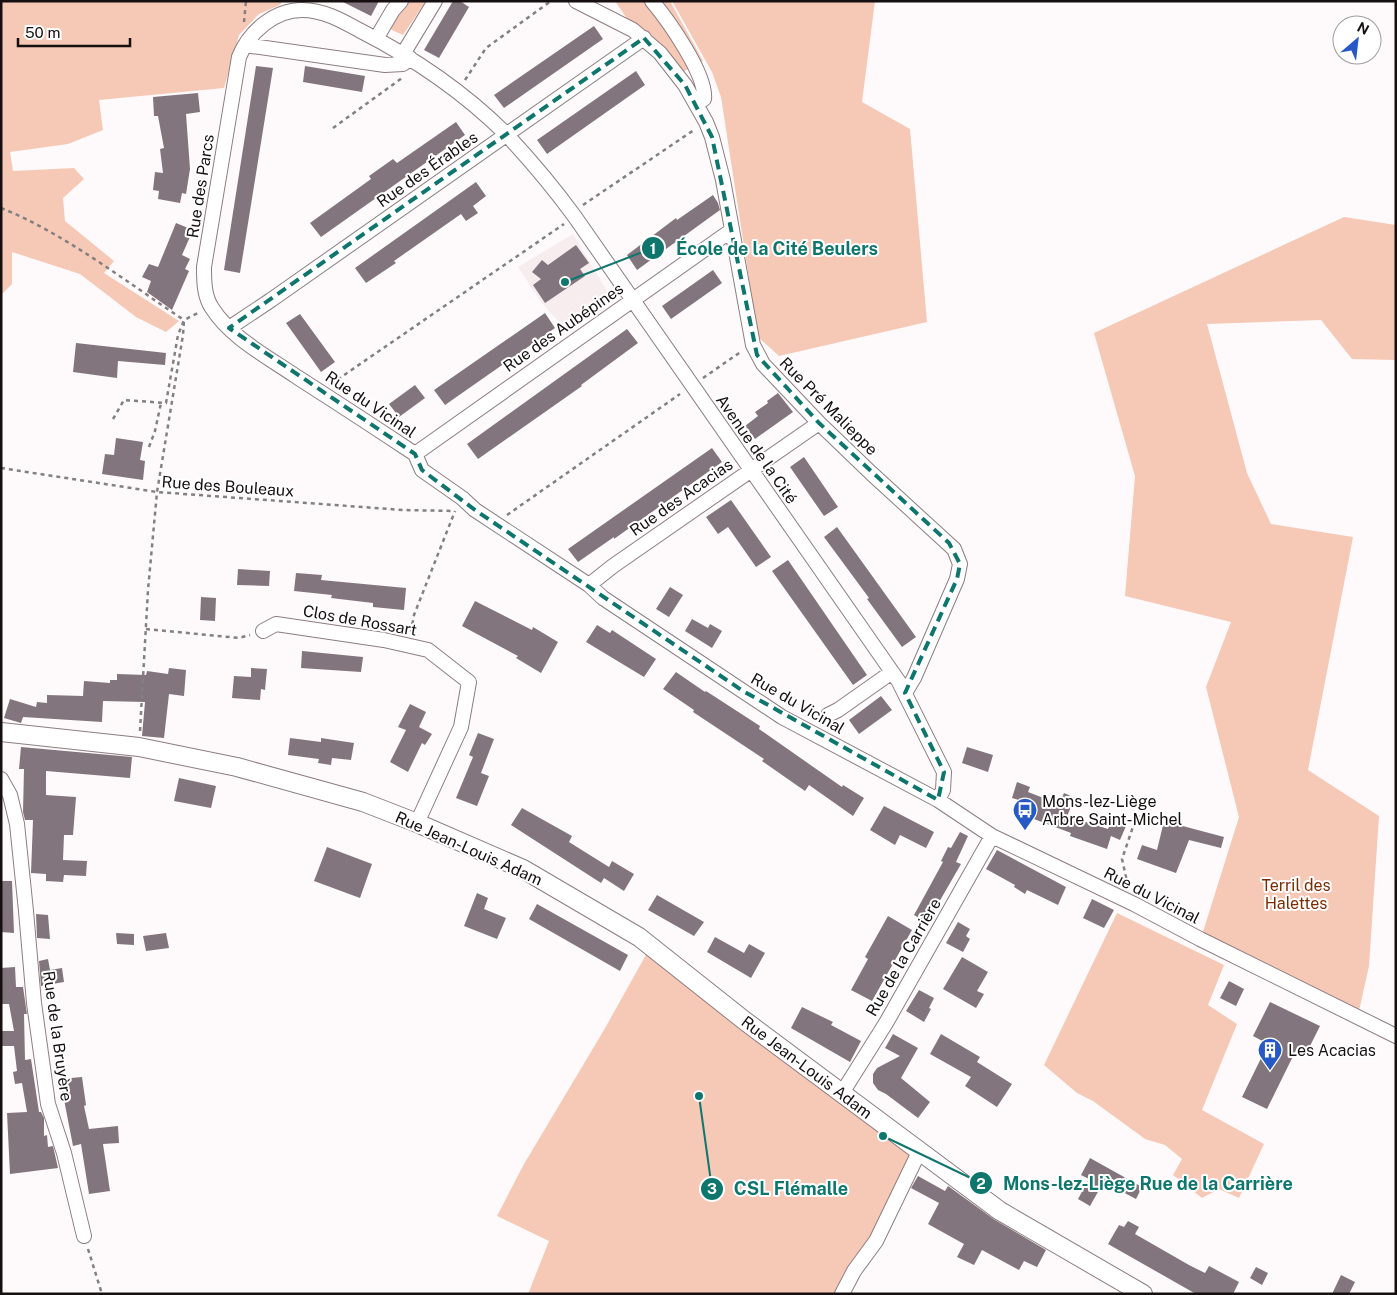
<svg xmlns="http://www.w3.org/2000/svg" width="1397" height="1295" font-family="'Public Sans',sans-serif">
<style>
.built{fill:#f7ecee}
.green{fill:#f6c8b6}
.building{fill:#83757d}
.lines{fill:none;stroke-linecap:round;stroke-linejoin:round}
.minor-casing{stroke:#8d7d80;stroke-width:16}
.tertiary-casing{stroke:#8d7d80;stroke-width:20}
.path{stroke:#847f80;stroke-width:2.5;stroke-dasharray:4 4;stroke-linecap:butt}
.minor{stroke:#fff;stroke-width:14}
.tertiary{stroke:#fff;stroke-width:18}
.marked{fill:none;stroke:#0f766e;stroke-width:4;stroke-dasharray:10 6;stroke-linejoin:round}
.labels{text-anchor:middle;stroke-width:4;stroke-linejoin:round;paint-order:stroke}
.street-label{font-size:16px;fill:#150f10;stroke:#fff}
.poi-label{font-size:16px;fill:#150f10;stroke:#fff;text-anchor:start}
.park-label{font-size:16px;fill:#7a2b00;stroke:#fff}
.leader{fill:none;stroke:#0f766e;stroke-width:2}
.callout-dot{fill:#0f766e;stroke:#fff;stroke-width:2}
.mark-label{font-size:15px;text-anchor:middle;font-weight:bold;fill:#fff}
.callout-label{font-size:18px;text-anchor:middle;font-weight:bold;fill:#0f766e;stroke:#fff;stroke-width:4;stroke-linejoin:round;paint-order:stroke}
</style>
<rect width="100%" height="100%" fill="#fefafb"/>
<path class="built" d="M573 234 611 298 566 330 541 302 518 267Z"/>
<path class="green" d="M1 1H282L280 5 259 14 239 35 224 88 99 100 103 130 68 144 10 152 13 171 74 168 84 179 63 198 65 221 114 261 104 273 179 321 166 332 136 317 80 274 12 252V284L1 295Z
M402 1H426L403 35 392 30 389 25Z
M615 1H670L703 61 679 74 632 26Z
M672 1H875L862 102 910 129 927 322 779 356 758 337 721 97 712 72Z
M1344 217 1396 225V360L1352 359 1321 320 1207 324 1247 473 1271 524 1353 537 1308 770 1379 816 1369 966 1359 1011 1202 935 1239 817 1206 687 1231 622 1125 596 1135 476 1094 333Z
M1117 913 1224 965 1208 1005 1237 1024 1202 1110 1264 1144 1239 1198 1219 1189 1202 1198 1173 1175 1182 1159 1165 1145 1145 1139 1093 1101 1077 1093 1044 1065Z
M647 953 921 1162 849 1294H528L549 1241 497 1216 524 1164 604 1030Z"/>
<path class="building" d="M341 1H379L371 16Z
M453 1H460L469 7 439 58 424 50Z
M594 26 603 39 504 108 494 95Z
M256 66 273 68 240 273 224 270Z
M305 66 365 76 362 92 303 82Z
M636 71 645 85 547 154 537 140Z
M198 93 200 112 186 114 190 169 186 194 182 193 180 203 158 199 159 191 153 190 155 172 163 173 160 149 164 148 158 116H154L153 97Z
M456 122 465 135 321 237 310 223 371 179 369 176 393 159 397 163Z
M476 182 486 196 473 206 478 213 466 221 461 214 394 261 396 263 366 283 355 268Z
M713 195 718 203 720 210 637 270 627 255 676 218 677 220Z
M176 223 193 230 182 255 190 259 185 269 189 271 172 310 147 292 151 281 142 277 149 264 158 267Z
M576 245 589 263 580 269 585 276 545 303 533 285 541 279 532 272 542 260 548 265Z
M713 270 722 283 671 319 662 306Z
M545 313 555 328 445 405 434 390Z
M300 314 335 362 321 372 286 323Z
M627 329 638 343 581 385 582 386 478 459 467 444Z
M76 343 166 353 165 365 118 361 117 378 73 372Z
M415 385 425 398 399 417 389 404Z
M778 393 793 412 755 439 745 426 758 416 755 412 768 403 767 401Z
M116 438 143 442 140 460 145 461 143 480 102 474 105 454 114 455Z
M712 448 722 462 614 539V537L578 562 568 549Z
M804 457 838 507 824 516 790 467Z
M731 500 771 557 756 567 728 527 718 534 706 517Z
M837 527 916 637 902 647 867 599 869 598 824 537Z
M788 560 867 675 853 685 772 571Z
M238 569 270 571 269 586 237 585Z
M296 573 322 575 321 580 406 588 404 610 373 607V603L331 598 332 595 294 591Z
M670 587 683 595 669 617 656 609Z
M201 597 216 598 215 621 200 620Z
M475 601 532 630 533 627 558 642 541 673 516 658 518 656 462 626Z
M692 619 708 628 710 624 722 631 712 648 685 631Z
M597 625 610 633 612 630 656 659 644 677 586 642Z
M302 651 363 657 361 672 301 668Z
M169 668 186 670 184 696 169 694 164 738 142 736 145 702 103 701 102 722 23 717 21 723 4 718 10 699 36 707 37 702 47 703V695L83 696 84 681 110 683V680H117V674L146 675 147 671 168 674Z
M251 668 267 669 265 690 261 689 260 700 232 698 234 676 251 677Z
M676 672 705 692 706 691 760 726 759 729 842 787 843 785 864 798 853 816 809 785 805 791 762 761 764 759 693 712 694 710 663 689Z
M881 696 892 710 859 734 849 720Z
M410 704 426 712 419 727 432 734 425 745 422 743 408 772 390 762 406 730 398 727Z
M478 733 494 739 481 773 489 776 477 806 456 798 473 757 469 755Z
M290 738 321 742V738L354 743 351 760 332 758 331 765 318 763 319 759 288 755Z
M21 747 132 757 130 778 46 771V795L76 797 73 835H64L63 860 87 861 86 876 64 875 63 882 46 881V874L31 873 33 820H25L23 812 24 769H19Z
M967 747 993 755 988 772 962 763Z
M179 778 216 786 211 808 174 801Z
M1017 782 1030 787 1028 792 1059 804 1064 793 1075 798 1067 816 1108 829 1112 820 1126 826 1120 840 1111 836 1107 849 1070 836 1071 833 1018 813 1022 801 1012 798Z
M884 806 934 832 926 848 900 835 895 845 870 830Z
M522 808 572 836 569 842 609 867 612 861 634 874 624 891 604 878 601 883 511 825Z
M1164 821 1224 837 1221 848 1189 840 1176 873 1137 859 1142 845 1157 850Z
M960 832 968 836 956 862 961 864 927 923 914 915 943 862 941 861 948 847 951 848Z
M327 847 372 864 360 898 314 881Z
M997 850 1066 887 1058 905 1027 890 1025 894 1014 887 1015 885 986 869Z
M1 881H12L14 933 1 932Z
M477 893 488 898 484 909 506 918 497 939 464 926Z
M657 895 704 922 694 936 648 910Z
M1092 899 1114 910 1104 928 1083 918Z
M537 904 628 955 620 971 529 919Z
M36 914 48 915 50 939 37 938Z
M888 916 912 930 872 1001 851 990 868 959 865 957Z
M958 922 970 929 966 936 970 939 963 952 946 943Z
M116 933 134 934V945L117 944Z
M166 933 169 948 146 951 143 936Z
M715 937 744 953 749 944 765 953 751 978 707 952Z
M962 957 988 972 977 991 984 994 976 1008 943 989Z
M48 959 50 970 62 968 64 982 41 986 39 961Z
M15 967 16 987H23L27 1014H24L25 1060 31 1059 39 1112H41L44 1118V1136L47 1135 48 1147 53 1146 58 1168 10 1174 7 1113 27 1112 22 1083 15 1084 13 1072 17 1071 14 1046H1V1031H14L9 1004H1V968Z
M1229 981 1244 989 1236 1006 1220 998Z
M919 990 934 998 929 1008 931 1009 924 1022 906 1011Z
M1270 1002 1320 1026 1308 1050 1298 1046 1267 1109 1242 1097 1268 1044 1253 1036Z
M802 1007 833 1022 831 1025 861 1041 850 1062 791 1028Z
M893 1034 918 1048 901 1078 930 1102 918 1118 886 1094 878 1090 873 1083V1074L877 1068 900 1056 885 1048Z
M941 1034 980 1057 977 1062 1012 1084 997 1107 965 1086 971 1077 930 1054Z
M82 1077 86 1105 84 1106 89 1129 118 1126 119 1143 103 1144 110 1191 89 1194 81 1144 73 1146 60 1079Z
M1090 1158 1142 1187 1136 1199 1117 1189 1116 1191 1103 1183 1090 1206 1078 1199 1089 1179 1081 1175Z
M918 1176 945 1191 948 1186 995 1220 1046 1250 1037 1267 1024 1261 1019 1270 982 1250 974 1265 957 1257 964 1244 928 1224 939 1203 911 1188Z
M1128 1221 1139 1227 1135 1234 1189 1265 1205 1273 1209 1266 1239 1282 1233 1294H1196L1108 1244 1119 1225 1124 1227Z
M1256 1267 1268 1273 1262 1285 1250 1278Z
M1341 1275 1355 1282 1349 1294H1332Z"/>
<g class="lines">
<defs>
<path id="minor" d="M576 1 633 30 660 53 685 85 706 122 712 137 723 180 753 345 763 364 819 423 871 473 954 549 960 564 957 579 914 678 905 693
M652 1C668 20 707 75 704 99L696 104
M376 39 393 10 401 1
M245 45 385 65 403 64 410 58
M403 54 435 1
M229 328 271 300 644 38
M415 454 732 230
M589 585 613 566 819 423
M263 631 276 624 384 640 428 650 469 682 461 727 417 823
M828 715 838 710 892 672
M1 779 10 795 17 824 26 911 34 1003 48 1104 64 1153 84 1236
M938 800 943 790 944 772 899 682 575 217C554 188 531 161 507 135 464 92 412 57 359 30 341 20 323 10 302 10 274 10 249 32 239 57L204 267C204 281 204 296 212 308 231 338 268 357 297 377 336 402 376 428 415 454L422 470 462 498 475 510 589 585 603 598 782 717 938 800 992 836 1134 904 1200 939 1396 1036
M842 1093 886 1023 992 836
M842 1294 854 1271 876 1241 920 1150"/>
<path id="tertiary" d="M1 732 139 747 237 767 363 802 417 823 523 869 639 937 745 1021 1000 1211 1143 1294"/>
</defs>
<use href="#minor" class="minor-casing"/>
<use href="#tertiary" class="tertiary-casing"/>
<path class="path" d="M244 22 246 1
M465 80 486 48 551 1
M333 128 402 78
M583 205 694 130
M1 208C64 233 128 283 184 320
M703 378 742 351
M331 384 564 224
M113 419 124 400 166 403 178 335 184 320 198 313
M149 447 155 431 161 403
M1 468 157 492 403 510 454 511
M507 515 680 394
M146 629 239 638 250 635
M411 632 414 615 455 511
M140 731 148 590 157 492 183 335 184 320
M1128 886 1122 859 1136 818 1150 813
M88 1249 102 1294"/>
<use href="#minor" class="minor"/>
<use href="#tertiary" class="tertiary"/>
</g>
<path class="marked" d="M644 38 685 85 712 137 757 355 819 423 949 543 960 564 957 579 905 693 944 772 938 800 743 691 475 510 422 470 415 454 229 328Z"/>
<defs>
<symbol id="bus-pin" viewBox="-11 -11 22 30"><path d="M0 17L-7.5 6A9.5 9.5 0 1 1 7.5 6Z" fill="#2659c6" stroke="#fff"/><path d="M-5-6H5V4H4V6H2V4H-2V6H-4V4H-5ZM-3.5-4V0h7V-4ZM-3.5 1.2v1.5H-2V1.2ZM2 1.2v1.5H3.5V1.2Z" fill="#fff"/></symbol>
<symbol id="building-pin" viewBox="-11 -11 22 30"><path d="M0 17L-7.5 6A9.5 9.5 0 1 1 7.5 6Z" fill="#2659c6" stroke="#fff"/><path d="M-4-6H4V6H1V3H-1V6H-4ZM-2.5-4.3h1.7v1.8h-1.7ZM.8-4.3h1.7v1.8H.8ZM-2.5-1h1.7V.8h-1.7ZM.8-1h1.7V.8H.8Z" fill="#fff"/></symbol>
</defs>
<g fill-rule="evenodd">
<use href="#bus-pin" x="1011" y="796" width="28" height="38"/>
<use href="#building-pin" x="1256" y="1036" width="28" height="38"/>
</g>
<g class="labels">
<g class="street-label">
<text transform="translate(427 169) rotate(-35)" y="6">Rue des Érables</text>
<text transform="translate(200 186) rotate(-81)" y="6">Rue des Parcs</text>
<text transform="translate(563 327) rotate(-35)" y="6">Rue des Aubépines</text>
<text transform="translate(371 404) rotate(34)" y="6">Rue du Vicinal</text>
<text transform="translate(829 406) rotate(45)" y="6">Rue Pré Malieppe</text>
<text transform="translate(757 449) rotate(55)" y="6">Avenue de la Cité</text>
<text transform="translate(228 486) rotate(4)" y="6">Rue des Bouleaux</text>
<text transform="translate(681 497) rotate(-35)" y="6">Rue des Acacias</text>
<text transform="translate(360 620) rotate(10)" y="6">Clos de Rossart</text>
<text transform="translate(798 703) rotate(30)" y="6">Rue du Vicinal</text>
<text transform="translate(469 848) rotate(24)" y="6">Rue Jean-Louis Adam</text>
<text transform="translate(1152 895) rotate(27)" y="6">Rue du Vicinal</text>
<text transform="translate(903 957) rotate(-60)" y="6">Rue de la Carrière</text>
<text transform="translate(58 1036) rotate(82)" y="6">Rue de la Bruyère</text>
<text transform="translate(807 1067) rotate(37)" y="6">Rue Jean-Louis Adam</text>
</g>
<g class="poi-label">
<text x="1042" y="807">Mons-lez-Liège<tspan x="1042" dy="18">Arbre Saint-Michel</tspan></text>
<text x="1288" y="1056">Les Acacias</text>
</g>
<g class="park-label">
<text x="1296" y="891">Terril des<tspan x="1296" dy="18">Halettes</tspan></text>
</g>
</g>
<path class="leader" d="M565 282L653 248M883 1136L981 1183M699 1096L712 1189"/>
<g class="callout-dot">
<circle cx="565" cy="282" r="5"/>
<circle cx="883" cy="1136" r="5"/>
<circle cx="699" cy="1096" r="5"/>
<circle cx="653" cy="248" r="12"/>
<circle cx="981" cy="1183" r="12"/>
<circle cx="712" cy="1189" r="12"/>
</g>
<g class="mark-label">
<text x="653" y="254">1</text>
<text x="981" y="1189">2</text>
<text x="712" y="1194">3</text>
</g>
<g class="callout-label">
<text x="777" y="255">École de la Cité Beulers</text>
<text x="1148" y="1190">Mons-lez-Liège Rue de la Carrière</text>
<text x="791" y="1195">CSL Flémalle</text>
</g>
<rect width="1397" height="1295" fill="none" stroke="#150f10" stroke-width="5"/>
<g transform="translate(1357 40) rotate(28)"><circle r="24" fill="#ffffff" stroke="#a19f9f"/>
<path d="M0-4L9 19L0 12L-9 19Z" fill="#2659c6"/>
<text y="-8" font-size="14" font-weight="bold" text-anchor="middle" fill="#150f10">N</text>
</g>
<path d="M18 38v8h112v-8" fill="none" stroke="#150f10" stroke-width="2.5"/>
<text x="25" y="38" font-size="15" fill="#150f10" stroke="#ffffff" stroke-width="4" paint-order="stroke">50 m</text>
</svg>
